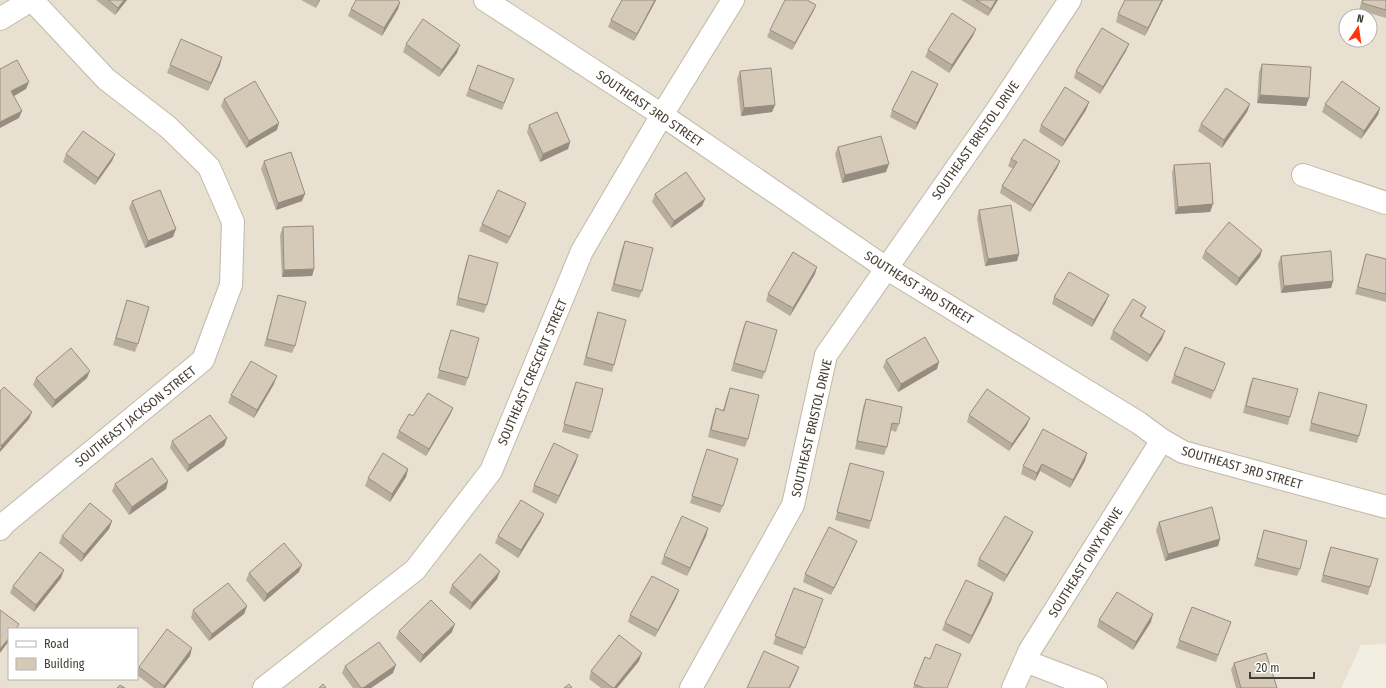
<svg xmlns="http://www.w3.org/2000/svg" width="1386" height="688" font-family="'Fira Sans Condensed',sans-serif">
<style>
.residential{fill:#e8e0d0;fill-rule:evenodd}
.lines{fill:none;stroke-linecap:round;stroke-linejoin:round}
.minor-casing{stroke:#c2b9a7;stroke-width:24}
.minor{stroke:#fff;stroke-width:22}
.wall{fill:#b7ae9d}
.shaded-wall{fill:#958d80}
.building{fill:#d5cab7;stroke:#958d80}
.labels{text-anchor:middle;stroke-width:3;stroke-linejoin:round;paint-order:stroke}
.street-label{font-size:13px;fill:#453e32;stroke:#fff}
</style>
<rect width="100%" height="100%" fill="#f3eee2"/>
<path class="residential" d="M0 0H1386V644L1361 645 1341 688H0ZM1346 16H1370V40H1346ZM9 629H137V679H9Z"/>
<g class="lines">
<defs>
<path id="minor" d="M485 0 662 115 886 268 1139 423 1162 440 1183 452 1386 507
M0 19 31 0
M1303 175 1386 203
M0 529 5 523 203 360 231 285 233 222 209 167 168 127 106 79 32 0
M1025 661 1096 688
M264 688 415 570 491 471 582 251 662 115 733 0
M691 688 793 505 826 355 997 110 1070 0
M1013 688 1030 650 1162 440"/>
</defs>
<use href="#minor" class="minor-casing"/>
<use href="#minor" class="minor"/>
</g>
<path class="wall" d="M96 0H127L115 15Z
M301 0H320L316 8Z
M622 0H656L654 4 634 41 608 27 611 20Z
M961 0H998L988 16Z
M1125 0H1163L1145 36 1116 22 1118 14Z
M1362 0H1386V18L1359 10Z
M400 2 398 9 382 36 348 16 351 9Z
M816 5 813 12 792 50 767 37 770 30Z
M973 36 949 73 925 57 928 50Z
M406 44 457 53 439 77 403 52Z
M1126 51 1100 94 1074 78 1076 71Z
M1262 64 1309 98 1306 106 1257 103 1259 72Z
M170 65H220L208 91 167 73Z
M478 65 514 79 502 110 466 96Z
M740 71 775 105 772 112 741 116 737 79Z
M938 84 935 91 915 130 890 117 892 110Z
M224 99 277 130 246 148 221 106Z
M1089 102 1086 110 1062 147 1039 132 1041 125Z
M1250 104 1247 112 1222 148 1198 131 1201 124Z
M1325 104 1380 108 1378 115 1361 139 1322 112Z
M529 125 570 142 568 149 540 162 527 132Z
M838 147 886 172 842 183 835 154Z
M66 154H115L112 161 95 185 63 162Z
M1011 159 1060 161 1057 168 1030 212 1000 193 1002 186 1013 169 1008 166Z
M264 161 302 201 276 210 261 169Z
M1174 165 1213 204 1210 212 1175 214 1172 173Z
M655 194 705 199 702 206 671 228 652 202Z
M132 201 173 237 145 248 129 208Z
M526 203 523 211 507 244 479 231 482 224Z
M979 210 1019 254 1017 261 985 266 977 218Z
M283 227 314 269 312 276 282 277 280 235Z
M625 241 642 291 639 298 611 291 622 248Z
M1262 250 1260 257 1236 286 1202 258 1205 251Z
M1366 254 1386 259V302L1355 294 1364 262Z
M469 255 487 305 484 313 456 305 466 263Z
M1281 256 1333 281 1331 288 1281 293 1278 264Z
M815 274 790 316 766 301 768 294Z
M278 295 295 346 292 353 264 346 276 303Z
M1054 297 1106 302 1092 327 1052 304Z
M127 300 138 344 135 352 113 345Z
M1146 307 1141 317 1162 339 1147 362 1110 339 1113 331Z
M598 312 614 365 612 372 583 365 595 320Z
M746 321 765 372 762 379 731 371 743 328Z
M451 330 468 378 465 386 437 378Z
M1185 347 1225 363 1211 399 1171 383Z
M886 360 937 369 898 392 883 367Z
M36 378H87L52 408 33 385Z
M1253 378 1290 417 1288 425 1243 413 1250 385Z
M576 382 592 432 589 439 562 432 573 390Z
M274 384 254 418 228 403 231 395Z
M730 388 748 439 745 447 708 437 713 416 716 408 723 410 727 396Z
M1319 392 1359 436 1357 443 1309 431 1317 400Z
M866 399 899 424 896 432 890 430 887 447 884 455 855 449 863 407Z
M453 408 450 415 426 456 396 438 399 431 413 416Z
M969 415 1027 425 1009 451 967 422Z
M1043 429 1085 461 1070 488 1040 471 1035 481 1021 474 1023 466Z
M227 438 224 446 187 472 170 448 172 441Z
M705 457 723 506 720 513 690 503Z
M576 462 556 504 532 492 534 485Z
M850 463 871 521 869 529 835 520 848 471Z
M408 469 406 477 390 502 365 486 368 478Z
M168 481 166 489 129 515 112 491 115 484Z
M112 521 109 529 81 562 59 543 62 536Z
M541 521 518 558 495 543 498 536Z
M1159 522 1220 539 1218 546 1165 561 1156 530Z
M708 528 706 536 687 576 661 564 664 556Z
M1264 530 1300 569 1297 576 1254 566 1262 538Z
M1033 532 1030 539 1004 582 977 566 979 559Z
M1331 547 1370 587 1368 595 1321 582 1328 554Z
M854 548 831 595 803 582 805 574Z
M500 571 497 579 470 610 449 593 452 585Z
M299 572 264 602 246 580 249 573Z
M61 578 34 612 10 593 13 586Z
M794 588 823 599 802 655 773 644Z
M993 593 991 601 969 644 942 630 945 623Z
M676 598 655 637 628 622 630 615Z
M247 606 244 614 209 641 191 618 193 610Z
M1192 607 1231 622 1216 662 1176 648Z
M1099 620 1151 622 1133 650 1097 627Z
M399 631 452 632 420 663 396 638Z
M190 656 165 688H154L137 675V671L139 667Z
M925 657 948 688H913Z
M639 661 617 688H601L589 679 591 671Z
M1234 663 1277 688H1236L1231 670Z
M345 666 393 673 371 688H353L342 673Z"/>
<path class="shaded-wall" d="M124 0H127L115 15 118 8Z
M319 0H320L316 8Z
M655 0H656L654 4 634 41 637 34Z
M996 0H998L988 16 991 9Z
M1162 0H1163L1145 36 1148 28Z
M400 2 398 9 382 36 384 28Z
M816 5 813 12 792 50 795 43Z
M976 29 973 36 949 73 952 65Z
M1129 44 1126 51 1100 94 1103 87Z
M460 45 457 53 439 77 442 70Z
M222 57 220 65 208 91 211 83Z
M29 82 26 89 9 99 11 91Z
M938 84 935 91 915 130 917 123Z
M1260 95 1309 98 1306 106 1257 103Z
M1089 102 1086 110 1062 147 1065 140Z
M1250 104 1247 112 1222 148 1224 140Z
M775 105 772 112 741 116 744 108Z
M1380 108 1378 115 1361 139 1364 131Z
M22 111 19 118 0 128V122Z
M279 123 277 130 246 148 249 141Z
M570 142 568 149 540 162 543 154Z
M115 154 112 161 95 185 98 178Z
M1060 161 1057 168 1030 212 1033 205Z
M889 164 886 172 842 183 845 175Z
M305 194 302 201 276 210 278 203Z
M705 199 702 206 671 228 674 221Z
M526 203 523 211 507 244 510 237Z
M1213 204 1210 212 1175 214 1178 207Z
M176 229 173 237 145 248 148 241Z
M1262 250 1260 257 1236 286 1239 278Z
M1019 254 1017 261 985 266 988 259Z
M817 267 815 274 790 316 793 308Z
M314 269 312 276 282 277 284 270Z
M1333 281 1331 288 1281 293 1284 286Z
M1109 295 1106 302 1092 327 1094 320Z
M1146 307 1143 314 1137 323 1140 316Z
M1165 331 1162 339 1147 362 1150 355Z
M939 362 937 369 898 392 901 384Z
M90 371 87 378 52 408 55 400Z
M277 376 274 384 254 418 257 410Z
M453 408 450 415 426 456 429 449Z
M32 412 29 419 0 452V449L1 446Z
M1030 418 1027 425 1009 451 1012 444Z
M227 438 224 446 187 472 189 465Z
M1087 453 1085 461 1070 488 1073 480Z
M578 455 576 462 556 504 559 496Z
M1042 464 1040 471 1035 481 1037 473Z
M408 469 406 477 390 502 392 494Z
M168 481 166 489 129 515 132 507Z
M544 514 541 521 518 558 521 550Z
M112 521 109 529 81 562 84 554Z
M708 528 706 536 687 576 690 568Z
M1033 532 1030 539 1004 582 1007 575Z
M1220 539 1218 546 1165 561 1168 554Z
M857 541 854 548 831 595 834 588Z
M302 565 299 572 264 602 267 594Z
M64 570 61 578 34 612 36 605Z
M500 571 497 579 470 610 472 603Z
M679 590 676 598 655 637 658 630Z
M993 593 991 601 969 644 972 636Z
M247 606 244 614 209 641 212 634Z
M1153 614 1151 622 1133 650 1136 642Z
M455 624 452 632 420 663 423 655Z
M9 638V641L0 653V649Z
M192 648 190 656 165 688H163L164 686Z
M642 653 639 661 617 688H614Z
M396 665 393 673 371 688H363Z
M799 667 796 675 790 688H789Z"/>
<path class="building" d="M108 0H124L118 8Z
M356 0H398L400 2 384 28 351 9Z
M622 0H655L637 34 611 20Z
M785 0H807L816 5 795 43 770 30Z
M976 0H996L991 9Z
M1125 0H1162L1148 28 1118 14Z
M1363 0H1386V10L1362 3Z
M952 13 976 29 952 65 928 50Z
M423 19 460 45 442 70 406 44Z
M1102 28 1129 44 1103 87 1076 71Z
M181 39 222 57 211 83 170 65Z
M17 60 29 82 11 91 22 111 0 122V69Z
M1262 64 1311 67 1309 98 1260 95Z
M478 65 514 79 504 103 469 89Z
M771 68 775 105 744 108 740 71Z
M912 71 938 84 917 123 892 110Z
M255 81 279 123 249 141 224 99Z
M1342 81 1380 108 1364 131 1325 104Z
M1065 87 1089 102 1065 140 1041 125Z
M1226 88 1250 104 1224 140 1201 124Z
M557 112 570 142 543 154 529 125Z
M83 131 115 154 98 178 66 154Z
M881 136 889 164 845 175 838 147Z
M1024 139 1060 161 1033 205 1002 186 1017 162 1011 159Z
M291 152 305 194 278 203 264 161Z
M1210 163 1213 204 1178 207 1174 165Z
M686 172 705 199 674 221 655 194Z
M160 190 176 229 148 241 132 201Z
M498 190 526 203 510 237 482 224Z
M1011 205 1019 254 988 259 979 210Z
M1229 222 1262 250 1239 278 1205 251Z
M313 226 314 269 284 270 283 227Z
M625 241 653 248 642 291 614 284Z
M1331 251 1333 281 1284 286 1281 256Z
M793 252 817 267 793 308 768 294Z
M1366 254 1386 259V294L1358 287Z
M469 255 498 263 487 305 458 298Z
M1069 272 1109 295 1094 320 1054 297Z
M278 295 306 302 295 346 267 339Z
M1133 299 1146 307 1140 316 1165 331 1150 355 1113 331Z
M127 300 149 307 138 344 116 338Z
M598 312 626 320 614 365 586 357Z
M746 321 777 330 765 372 734 363Z
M451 330 479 338 468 378 439 370Z
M925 337 939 362 901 384 886 360Z
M1185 347 1225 363 1214 391 1174 375Z
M71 348 90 371 55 400 36 378Z
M251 361 277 376 257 410 231 395Z
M1253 378 1298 389 1290 417 1246 406Z
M576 382 603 389 592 432 564 424Z
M4 387 32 412 1 446 0 445V391Z
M730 388 759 395 748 439 711 430 716 408 724 411Z
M987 389 1030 418 1012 444 969 415Z
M1319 392 1367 405 1359 436 1311 423Z
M428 393 453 408 429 449 399 431 409 414 413 416Z
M866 399 902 407 899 424 892 423 887 447 857 441Z
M210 415 227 438 189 465 172 441Z
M1043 429 1087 453 1073 480 1042 464 1037 473 1023 466Z
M554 443 578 455 559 496 534 485Z
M707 449 738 459 723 506 692 496Z
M383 453 408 469 392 494 368 478Z
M152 458 168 481 132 507 115 484Z
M850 463 884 472 871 521 837 512Z
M521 500 544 514 521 550 498 536Z
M90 503 112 521 84 554 62 536Z
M1212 507 1220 539 1168 554 1159 522Z
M682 516 708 528 690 568 664 556Z
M1005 516 1033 532 1007 575 979 559Z
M829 527 857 541 834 588 805 574Z
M1264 530 1307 541 1300 569 1257 558Z
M284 543 302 565 267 594 249 573Z
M1331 547 1378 559 1370 587 1323 575Z
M40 552 64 570 36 605 13 586Z
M480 554 500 571 472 603 452 585Z
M652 576 679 590 658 630 630 615Z
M966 580 993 593 972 636 945 623Z
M228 583 247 606 212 634 193 610Z
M794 588 823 599 805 648 775 636Z
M1117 592 1153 614 1136 642 1099 620Z
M431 600 455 624 423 655 399 631Z
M1192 607 1231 622 1218 655 1179 640Z
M0 610 19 624 16 629H9V638L0 649Z
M167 629 192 648 164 686 139 667Z
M619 635 642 653 614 688H613L591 671Z
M379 642 396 665 363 688H361L345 666Z
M936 644 961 654 947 688H924L914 684 925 657 930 659Z
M764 651 799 667 789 688H747Z
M1266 653 1277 688H1241L1234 663Z
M323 684 326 688H319Z
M569 684 572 688H564Z
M120 685 125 688H117Z"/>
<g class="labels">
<g class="street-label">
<text transform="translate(650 108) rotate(34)" y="5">SOUTHEAST 3RD STREET</text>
<text transform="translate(975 140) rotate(-55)" y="5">SOUTHEAST BRISTOL DRIVE</text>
<text transform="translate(919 287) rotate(32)" y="5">SOUTHEAST 3RD STREET</text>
<text transform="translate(532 372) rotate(-67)" y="5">SOUTHEAST CRESCENT STREET</text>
<text transform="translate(135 416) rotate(-39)" y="5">SOUTHEAST JACKSON STREET</text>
<text transform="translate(811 428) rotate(-77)" y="5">SOUTHEAST BRISTOL DRIVE</text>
<text transform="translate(1242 467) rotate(16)" y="5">SOUTHEAST 3RD STREET</text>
<text transform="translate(1085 562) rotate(-58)" y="5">SOUTHEAST ONYX DRIVE</text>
</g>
</g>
<rect x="8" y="628" width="130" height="52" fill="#ffffff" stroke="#b5b2ad"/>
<rect x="16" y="641" width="20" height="6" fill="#ffffff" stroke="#b5b2ad"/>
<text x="44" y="648" font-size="12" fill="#453e32">Road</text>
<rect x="16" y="658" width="20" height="12" fill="#d5cab7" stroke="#b5b2ad"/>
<text x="44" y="668" font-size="12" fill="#453e32">Building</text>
<g transform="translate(1358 28) rotate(13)"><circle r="19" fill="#ffffff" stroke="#b5b2ad"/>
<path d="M0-3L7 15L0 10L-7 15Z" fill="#ff340d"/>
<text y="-6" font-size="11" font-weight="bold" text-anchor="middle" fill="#453e32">N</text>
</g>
<path d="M1250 672v6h64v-6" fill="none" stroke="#453e32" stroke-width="2"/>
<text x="1256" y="672" font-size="12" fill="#453e32" stroke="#ffffff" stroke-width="3" paint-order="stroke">20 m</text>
</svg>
